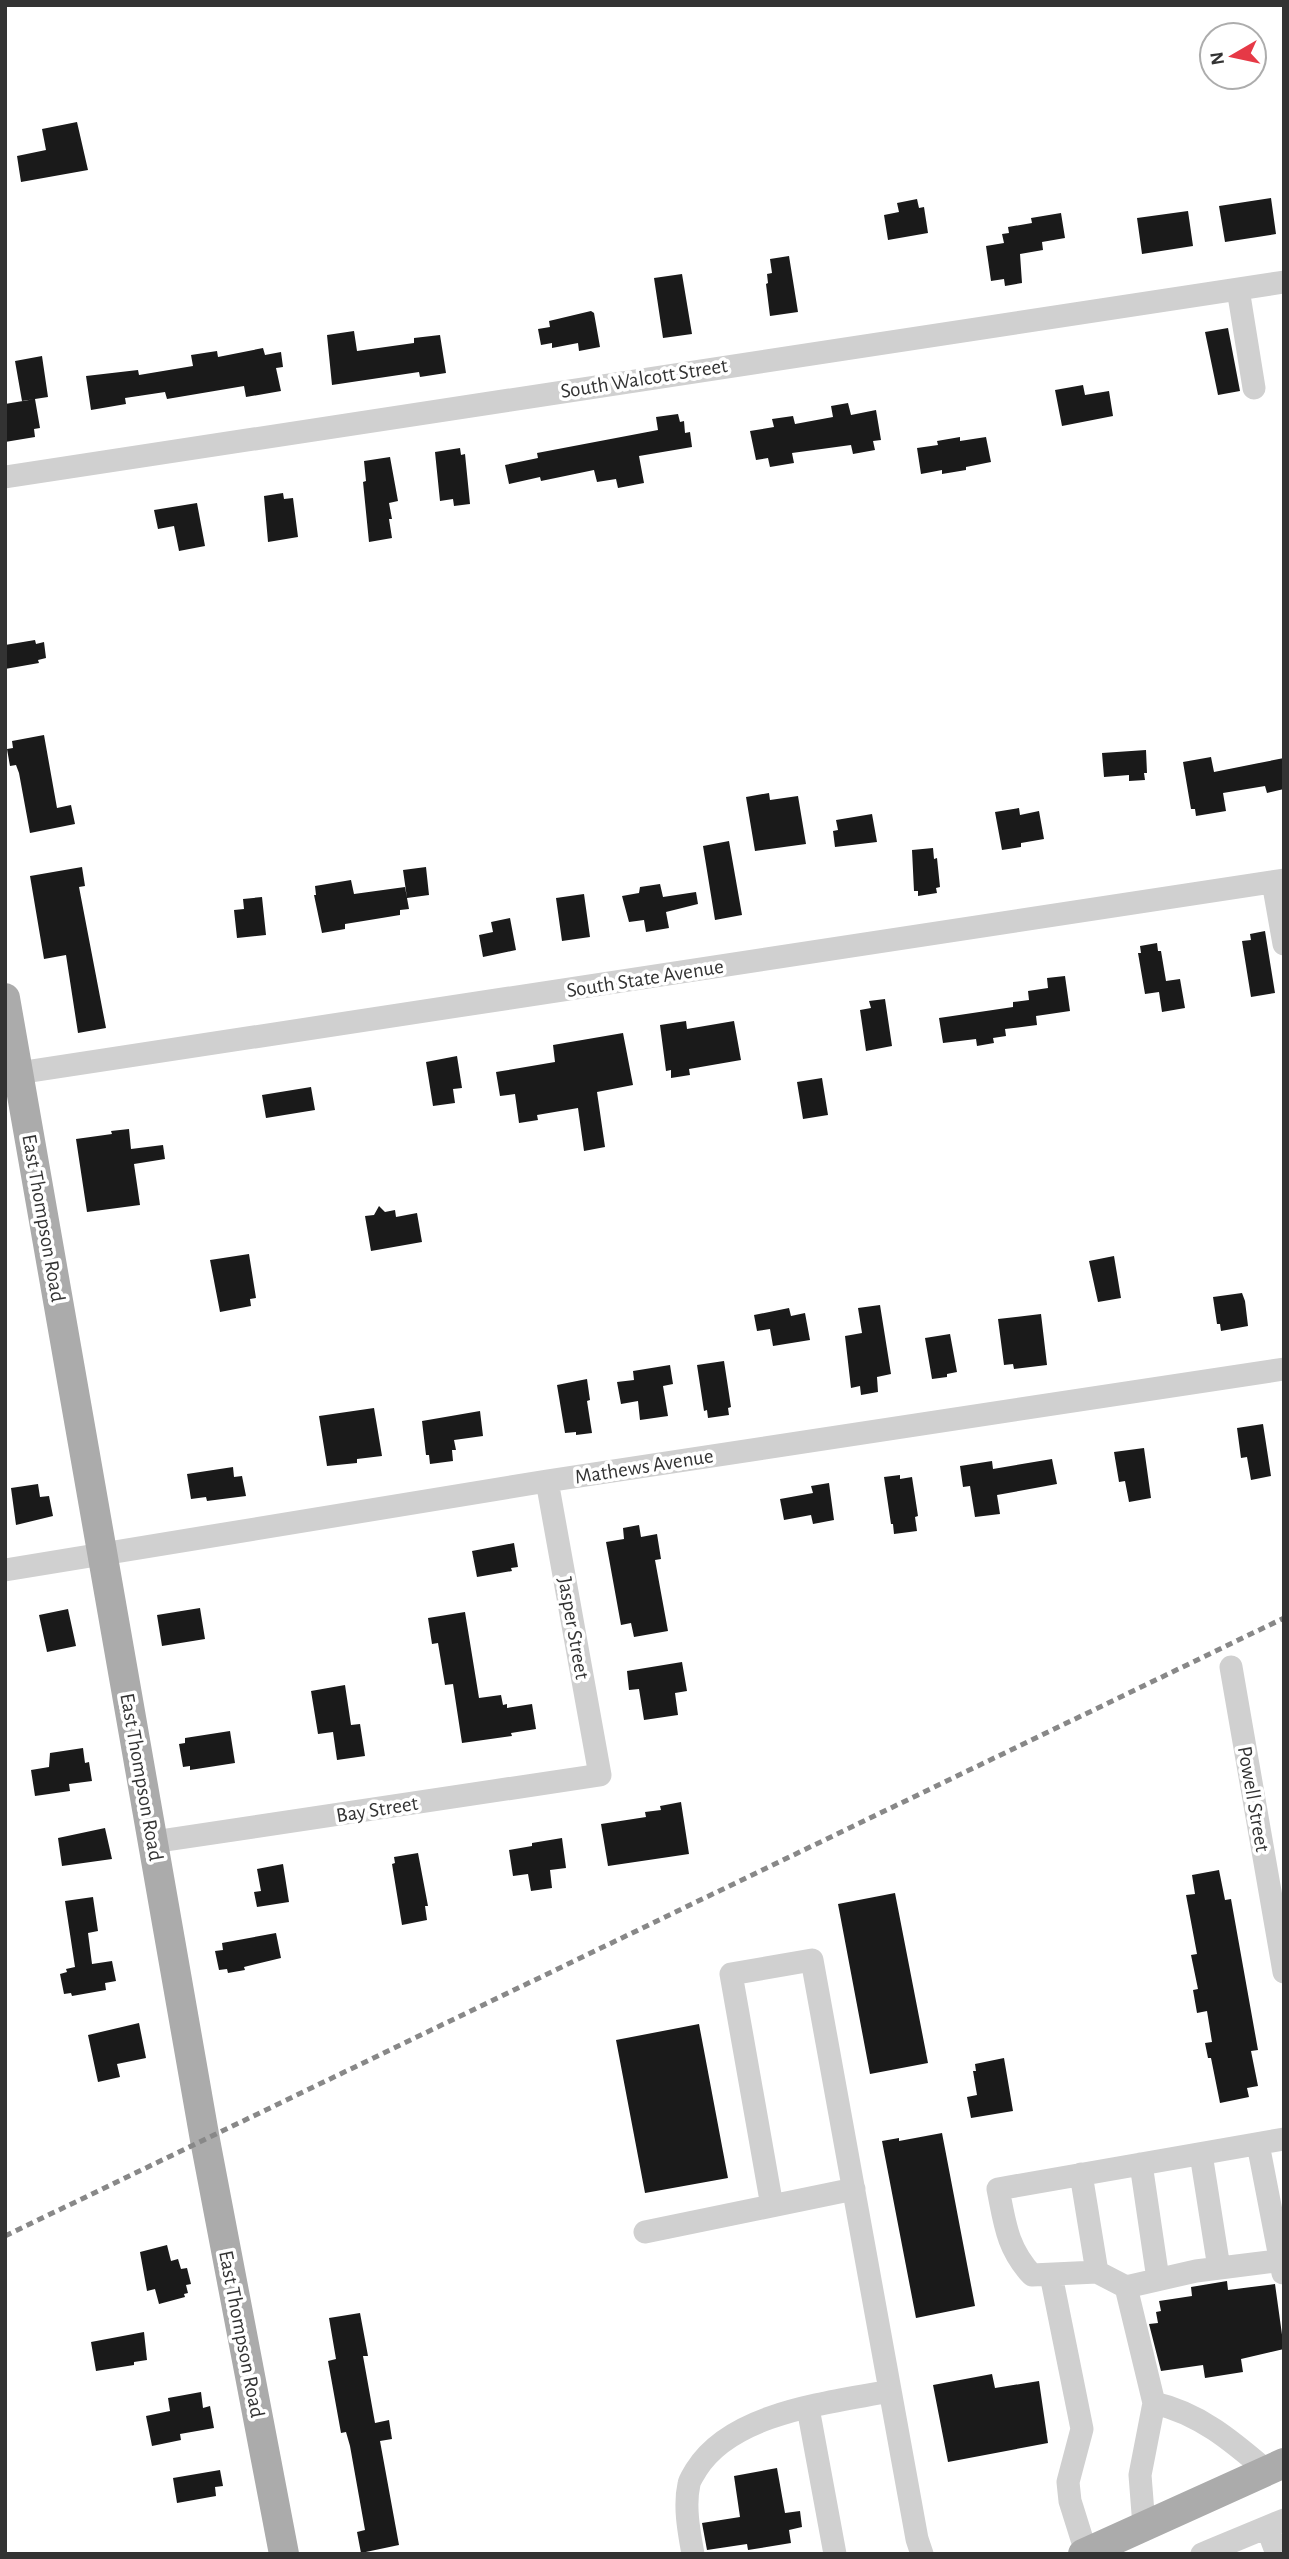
<svg xmlns="http://www.w3.org/2000/svg" width="1289" height="2559" font-family="'Alegreya Sans',sans-serif">
<style>
.building{fill:#1a1a1a}
.lines{fill:none;stroke-linecap:round;stroke-linejoin:round}
.minor{stroke:#d0d0d0;stroke-width:23}
.major{stroke:#ababab;stroke-width:30}
.rail{stroke:#888;stroke-width:5;stroke-dasharray:7 5;stroke-linecap:butt}
.labels{text-anchor:middle;stroke-width:7;stroke-linejoin:round;paint-order:stroke}
.street-label{font-size:21px;fill:#333;stroke:#fff}
</style>
<rect width="100%" height="100%" fill="#fff"/>
<path class="building" d="M77 122 88 170 21 182 17 156 46 150 42 129Z
M1271 198 1276 234 1225 242 1219 206Z
M917 199 919 208 924 207 928 233 888 240 884 215 899 212 897 203Z
M1188 211 1193 246 1142 254 1137 218Z
M1061 213 1065 238 1042 242 1043 250 1020 254 1022 283 1005 286 1004 279 991 281 986 246 1004 243 1002 234 1009 233 1008 227 1032 223 1031 218Z
M789 256 798 312 770 316 766 284 768 283 767 274 772 273 770 259Z
M682 274 692 334 663 338 654 278Z
M591 311 594 313 600 347 579 351 578 343 552 348V343L541 345 538 329 550 327 549 321Z
M1228 328 1240 391 1218 395 1205 332Z
M354 331 357 351 414 343V338L440 335 446 373 420 377 419 372 332 385 327 335Z
M263 348 265 355 281 352 283 367 276 368 281 391 246 397 244 386 167 399 165 392 125 398 126 404 91 410 86 376 138 370 139 375 193 366 191 355 217 351 218 357Z
M42 356 48 397 22 401 15 361Z
M1083 385 1085 395 1109 391 1113 416 1062 426 1055 390Z
M35 399 40 428 34 429 35 437 5 442V404Z
M848 403 851 415 876 410 881 440 873 441 875 450 853 454 851 445 792 453 794 463 770 467 768 458 756 460 750 431 774 427 772 419 793 416 795 424 833 417 831 406Z
M678 414 680 422 684 421 685 433 690 432 692 447 639 456 644 483 618 488 616 479 597 482 594 470 541 481 540 477 509 484 505 465 538 458 537 453 658 430 656 417Z
M960 437V441L986 437 991 462 966 467V470L942 474V470L921 474 917 448 938 445 937 441Z
M460 448 461 455 465 454 470 504 454 506 453 499 440 501 435 452Z
M390 457 398 501 389 503 392 519H389L392 538 369 542 363 482 366 481 364 461Z
M283 493 284 499 293 498 298 537 268 542 264 496Z
M197 503 205 546 179 551 174 526 158 529 154 510Z
M35 640 36 644 44 642 46 658 38 660 39 663 5 669V645Z
M44 735 57 808 71 805 75 824 30 833 19 773 16 765 10 766 7 749 13 748 12 741Z
M1146 750 1147 773H1144L1145 780 1129 781V775L1104 777 1102 753Z
M1211 757 1214 772 1284 758V789L1267 793 1265 786 1223 793 1226 811 1196 816 1195 809H1191L1183 762Z
M769 793 770 800 798 796 806 844 755 851 746 797Z
M1019 808 1020 815 1039 811 1044 839 1021 843V847L1002 850 995 812Z
M872 814 877 842 835 847 833 831 838 830 836 820Z
M729 841 742 915 715 920 703 846Z
M933 848 934 859 937 858 940 887 936 888 937 893 918 896V891H914L912 850Z
M82 867 85 886 79 887 106 1028 78 1033 66 955 44 959 30 876Z
M426 867 429 895 407 898 403 870Z
M351 880 354 894 405 887 409 909 400 910V915L345 924V929L322 933 314 895H316L315 886Z
M660 884 663 897 696 892 698 904 666 912 669 928 646 932 644 920 629 922 622 896 639 893 640 887Z
M584 894 590 937 562 941 556 898Z
M262 897 266 935 237 938 234 910 244 909 243 899Z
M510 918 516 950 483 957 479 935 493 932 491 922Z
M1265 931 1275 993 1251 997 1242 941 1251 940 1250 934Z
M1157 943 1158 951H1161L1166 981 1180 979 1185 1008 1162 1012 1159 992 1145 994 1138 953H1141L1140 946Z
M1065 976 1070 1011 1036 1016 1037 1025 1005 1029 1006 1036 993 1038 994 1043 977 1046 976 1039 943 1043 939 1018 1013 1007V1002L1029 1000 1028 991 1048 988 1047 978Z
M885 999 892 1046 866 1051 860 1010 871 1008 869 1001Z
M686 1021 687 1029 734 1021 741 1060 689 1069 690 1075 671 1078V1070L666 1071 660 1025Z
M623 1033 633 1085 597 1092 605 1147 584 1151 578 1108 537 1115 538 1120 519 1123 515 1094 500 1096 496 1072 555 1062 553 1045Z
M457 1056 462 1088 453 1089 455 1103 433 1106 426 1062Z
M822 1078 828 1115 803 1119 797 1082Z
M311 1087 315 1110 266 1118 262 1095Z
M129 1129 131 1149 163 1145 165 1159 134 1164 140 1205 87 1212 76 1139 112 1134 111 1131Z
M379 1206 385 1212 395 1210 396 1217 417 1213 422 1242 371 1251 365 1216 374 1215Z
M249 1254 256 1298 250 1299 251 1306 220 1312 210 1260Z
M1114 1256 1121 1298 1098 1302 1089 1261Z
M1242 1293 1245 1301 1248 1326 1221 1331 1220 1324H1217L1213 1297Z
M880 1305 891 1374 877 1377 878 1392 861 1395 860 1386 851 1388 845 1336 862 1333 858 1308Z
M789 1308 791 1316 805 1313 810 1340 773 1346 770 1329 757 1331 754 1315Z
M1041 1314 1047 1365 1014 1369 1013 1364 1004 1365 998 1319Z
M950 1334 957 1372 947 1374V1377L932 1379 925 1338Z
M724 1361 731 1407 728 1408 729 1415 708 1418 707 1410 704 1411 697 1365Z
M670 1365 673 1384 663 1386 668 1416 640 1420 638 1401 621 1404 617 1382 634 1380 633 1371Z
M587 1379 590 1400 587 1401 592 1433 576 1435V1432L565 1433 557 1385Z
M374 1408 382 1456 357 1459V1463L327 1466 319 1416Z
M480 1411 483 1436 454 1440 456 1450H452L453 1461 430 1464 429 1455H426L422 1421Z
M1263 1424 1271 1476 1251 1480 1247 1457 1241 1458 1237 1428Z
M1144 1448 1151 1498 1129 1502 1125 1481 1119 1482 1114 1452Z
M1052 1459 1057 1484 997 1495 1000 1514 975 1517 970 1486 963 1487 960 1466 992 1461 993 1469Z
M233 1467 234 1477 242 1476 246 1496 207 1501 206 1497 191 1499 187 1474Z
M900 1475V1479L912 1477 918 1516 915 1517 917 1531 894 1534 893 1524H891L884 1477Z
M829 1483 834 1520 813 1524 811 1515 784 1520 780 1499 813 1493 811 1486Z
M38 1484 40 1497 49 1496 53 1516 16 1525 11 1488Z
M639 1525 641 1537 657 1534 661 1559 655 1560 668 1631 634 1637 631 1623 621 1625 606 1542 624 1539 623 1528Z
M514 1543 518 1567 511 1568 512 1571 477 1577 472 1551Z
M200 1608 205 1639 162 1646 157 1615Z
M68 1609 76 1646 47 1652 39 1615Z
M465 1612 479 1698 501 1695 503 1705 507 1704V1708L532 1704 536 1729 511 1733 512 1736 462 1743 453 1684 445 1685 438 1643 432 1644 428 1618Z
M682 1662 687 1691 675 1693 678 1715 644 1720 639 1689 629 1690 627 1671Z
M345 1685 351 1725 360 1724 365 1756 337 1760 333 1732 318 1734 311 1691Z
M230 1731 235 1763 190 1770V1766L183 1767 179 1744 185 1743V1738Z
M83 1748 85 1763 89 1762 92 1781 69 1784 70 1791 35 1796 31 1770 49 1767 50 1753Z
M681 1802 689 1854 608 1866 601 1824 646 1817 645 1812 661 1810 660 1806Z
M105 1828 112 1859 62 1866 58 1838Z
M562 1838 566 1868 550 1870 552 1888 531 1891 528 1874 513 1876 509 1850 532 1846V1843Z
M418 1853 428 1906H425L427 1920 402 1925 392 1864 395 1863 394 1857Z
M283 1864 289 1902 257 1907 254 1892 261 1891 257 1869Z
M1219 1870 1225 1900 1231 1899 1258 2050 1251 2051 1258 2086 1247 2088 1249 2097 1220 2103 1211 2058H1208L1205 2043 1212 2042 1207 2011 1197 2013 1193 1990 1198 1989 1191 1955 1197 1954 1186 1895 1195 1894 1192 1875Z
M895 1893 928 2063 870 2074 838 1904Z
M93 1897 98 1931 88 1933 92 1964 112 1961 116 1981 105 1983 106 1990 72 1996 71 1993 64 1994 60 1974 67 1972 66 1969 75 1967 65 1901Z
M276 1933 281 1958 244 1967 245 1970 228 1973 227 1969 219 1970 215 1951 223 1950 222 1943Z
M139 2023 146 2058 117 2064 120 2077 98 2082 88 2035Z
M699 2024 728 2178 645 2193 616 2040Z
M1004 2058 1013 2111 971 2118 967 2097 977 2095 973 2071H976L975 2064Z
M942 2133 975 2306 916 2318 882 2141 899 2138V2141Z
M167 2245 171 2261 178 2259 181 2269 187 2268 191 2284 186 2285 188 2293 184 2294 185 2297 159 2304 155 2289 147 2291 140 2252Z
M1227 2281 1228 2290 1275 2284 1284 2349 1241 2359 1243 2372 1205 2378 1203 2365 1161 2371 1149 2324 1158 2323 1156 2312 1161 2311 1159 2301 1192 2296 1191 2287Z
M360 2313 368 2356H363L375 2423 389 2420 392 2439 380 2441 399 2545 361 2553 357 2532 365 2530 350 2446 346 2432 341 2433 328 2361 336 2359 329 2318Z
M144 2332 147 2360 134 2362V2365L96 2371 91 2342Z
M992 2374 995 2388 1039 2381 1048 2443 948 2462 933 2385Z
M201 2392 203 2408 210 2406 214 2428 180 2434 181 2440 152 2446 146 2416 170 2411 168 2398Z
M777 2468 785 2513 800 2511 802 2527 789 2530 791 2543 748 2550 747 2544 707 2550 702 2523 740 2517 734 2476Z
M220 2470 223 2486 215 2487 216 2496 177 2503 173 2478Z"/>
<g class="lines">
<path class="minor" d="M1238 289 1254 388
M5 477 1284 282
M1273 882 1284 944
M5 1075 1284 880
M5 1570 547 1481 1284 1369
M1231 1667 1284 1972
M153 1842 600 1775 547 1481
M1258 2144 1283 2273
M1201 2154 1219 2268
M1141 2164 1158 2279
M1081 2174 1097 2272
M772 2206 731 1974 812 1960 917 2539 922 2554
M645 2232 854 2189
M1051 2275 1082 2429 1068 2482 1070 2501 1086 2552
M1126 2287 1196 2271 1284 2260
M1154 2403C1199 2413 1232 2441 1267 2471
M808 2408 835 2554
M1144 2526 1140 2475 1154 2403 1126 2287 1097 2272 1032 2275C1007 2248 1005 2224 998 2189L1284 2139
M1267 2527 1277 2554
M693 2554C689 2532 684 2506 689 2484 690 2479 694 2474 696 2470 732 2412 829 2403 890 2391
M1202 2554 1284 2520"/>
<path class="major" d="M5 998 205 2140 284 2554
M1083 2554 1284 2463"/>
<path class="rail" d="M5 2236 1284 1618"/>
</g>
<g class="labels">
<g class="street-label">
<text transform="translate(644 378) rotate(-9)" y="7">South Walcott Street</text>
<text transform="translate(645 978) rotate(-9)" y="7">South State Avenue</text>
<text transform="translate(44 1218) rotate(80)" y="7">East Thompson Road</text>
<text transform="translate(644 1466) rotate(-9)" y="7">Mathews Avenue</text>
<text transform="translate(574 1628) rotate(80)" y="7">Jasper Street</text>
<text transform="translate(142 1777) rotate(80)" y="7">East Thompson Road</text>
<text transform="translate(1254 1799) rotate(80)" y="7">Powell Street</text>
<text transform="translate(377 1809) rotate(-9)" y="7">Bay Street</text>
<text transform="translate(242 2334) rotate(79)" y="7">East Thompson Road</text>
</g>
</g>
<rect width="1289" height="2559" fill="none" stroke="#333333" stroke-width="14"/>
<g transform="translate(1233 56) rotate(261)"><circle r="33" fill="#ffffff" stroke="#adadad" stroke-width="2"/>
<path d="M0-5L12 26L0 18L-12 26Z" fill="#e63946"/>
<text y="-10" font-size="19" font-weight="bold" text-anchor="middle" fill="#333333">N</text>
</g>
</svg>
